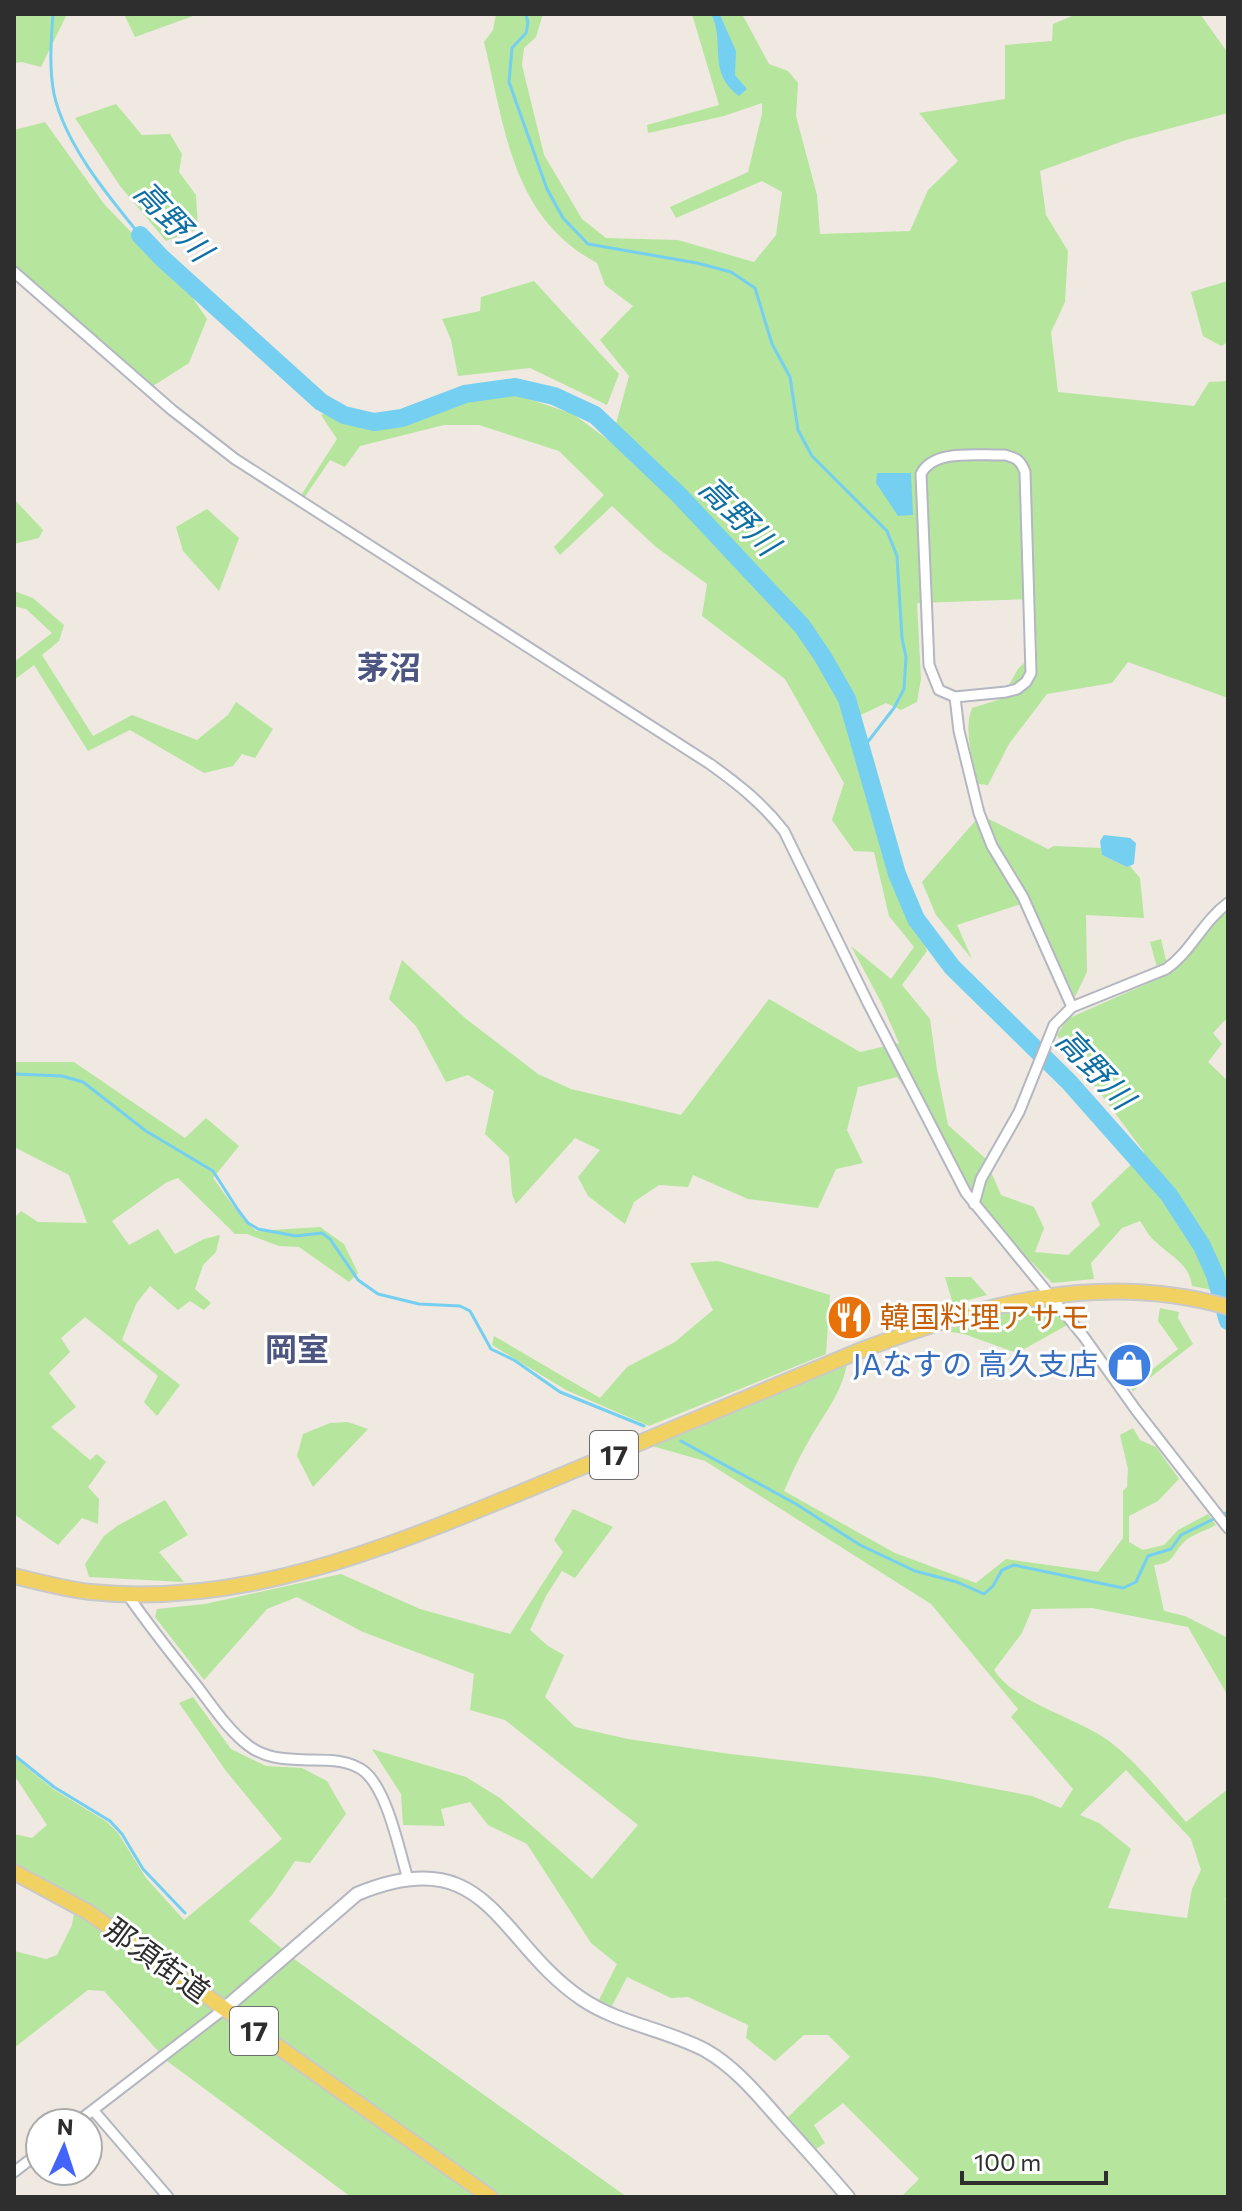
<svg xmlns="http://www.w3.org/2000/svg" width="1242" height="2211" font-family="Commissioner,'Noto Sans JP',sans-serif">
<style>
.green{fill:#b6e59e;fill-rule:evenodd}
.water{fill:#75cff0}
.lines{fill:none;stroke-linecap:round;stroke-linejoin:round}
.stream{stroke:#75cff0;stroke-width:3}
.river{stroke:#75cff0;stroke-width:18}
.minor-casing{stroke:#b4b7c1;stroke-width:13}
.tertiary-casing{stroke:#b4b7c1;stroke-width:16}
.primary-casing{stroke:#c9c9c9;stroke-width:18}
.minor{stroke:#fff;stroke-width:9}
.tertiary{stroke:#fff;stroke-width:12}
.primary{stroke:#f2d163;stroke-width:14}
.labels{text-anchor:middle;stroke-width:6;stroke-linejoin:round;paint-order:stroke}
.shield{fill:#fff;stroke:#6d6d6d;stroke-width:2}
.shield-label{font-size:28px;font-weight:bold;fill:#2e2e2e}
.food-label{font-size:30px;fill:#c56008;stroke:#fff;text-anchor:start}
.shop-label{font-size:30px;fill:#366cbe;stroke:#fff;text-anchor:end}
.street-label{font-size:30px;fill:#2e2e2e;stroke:#fff}
.water-label{font-size:32px;font-style:italic;fill:#0d6fa3;stroke:#fff}
.neighbourhood-label{font-size:32px;font-weight:bold;fill:#4d5680;stroke:#fff}
</style>
<rect width="100%" height="100%" fill="#efe9e1"/>
<path class="green" d="M14 14H67L41 67 22 62 14 63Z
M124 14H195L196 15 135 37Z
M496 14H543L536 37 524 48 522 65 544 155 582 219 606 238 678 240 754 262 776 235 782 192 762 181 676 218 670 207 748 172 762 114V103L724 116 648 133 647 125 719 105 692 14H742L769 64 788 71 798 83 796 116 817 195 820 234 910 231 928 190 958 161 919 113 1005 99V45L1052 41 1053 24 1077 14H1200L1228 53V113L1126 140 1040 171 1046 215 1068 251 1065 302 1051 332 1058 392 1194 406 1209 382 1228 381V698L1128 662 1112 683 1047 694 1009 744 988 785 978 784C973 761 963 730 972 708L1001 699 1018 669 1037 650 1034 599 917 603 921 679 917 702 901 710 886 703 848 721 889 864 927 951 902 985 930 1019 937 1070 948 1125 985 1158 1001 1195 1034 1207 1044 1228 1035 1252 1068 1255 1100 1225 1091 1203 1144 1152 1057 1035 1067 1019 1160 978 1150 942 1161 939 1169 973C1193 958 1205 927 1228 909V1017L1213 1033 1222 1044 1208 1062 1228 1081V1293L1192 1286C1189 1263 1171 1257 1156 1242 1149 1237 1145 1228 1140 1221L1122 1228 1091 1263 1094 1279 1052 1283 999 1229 969 1190 935 1127 897 1077 858 1087 847 1130 863 1163 836 1169 818 1208 748 1199 693 1175 688 1187 659 1185 634 1202 625 1224 588 1196 578 1177 600 1150 575 1138 516 1204 512 1194 509 1157 485 1134 494 1091 468 1075 446 1082 416 1026 389 999 402 960 465 1018 538 1074 571 1089 681 1115 769 999 860 1052 899 1043 881 1002 851 946 891 979 914 947 889 916 874 852 854 851 832 820 844 783 785 679 702 616 707 584 656 547 612 506 560 555 554 547 604 495 559 451 479 425H444L360 446 345 467 330 460 304 498 300 497 337 439 321 415 327 411 340 418 362 424 407 423 461 400 517 395 573 414 611 442 629 376 600 340 633 306 605 285 597 263C511 217 505 127 484 42L493 30Z
M116 104 142 135 170 134 182 154 179 172 196 195 198 229 166 241 120 186 75 118Z
M45 122 104 204 188 291 207 319 189 363 145 391 14 280V130Z
M534 281 619 374 607 405 530 368 458 376 451 340 442 319 480 311 481 297Z
M1228 281V342L1221 346 1203 336 1191 292Z
M14 499 43 530 39 538 14 544Z
M207 509 239 538 219 591 183 551 176 527Z
M14 591 33 598 64 625 59 641 42 655 93 736 132 715 197 740 228 715 236 702 273 729 255 758 242 754 233 766 204 773 130 730 88 751 34 665 14 680V662L52 633 26 609 14 606Z
M989 819 1048 849 1054 846 1101 848 1102 855 1127 867 1130 866 1140 878 1144 918 1086 915 1087 972 1075 997 1022 884 987 825Z
M976 820 1021 904 957 925 972 959 936 915 922 882Z
M14 1062H74L185 1138 206 1118 239 1146 213 1178 242 1218 256 1231 320 1227 344 1244 358 1273 349 1282 299 1247 279 1246 247 1234H235L178 1178 167 1182 112 1221 129 1245 158 1229 175 1254 204 1239 220 1235 216 1252 203 1265 195 1289 211 1303 204 1310 190 1301 178 1310 150 1286 136 1304 122 1340 180 1385 157 1416 144 1402 158 1376 85 1317 61 1338 70 1352 49 1373 76 1407 51 1427 90 1460 97 1454 106 1462 88 1487 99 1499 98 1524 82 1518 58 1545 14 1514V1218L21 1211 38 1222 87 1223 69 1175 14 1147Z
M718 1261 830 1295 826 1354 649 1426 566 1390 492 1345 494 1336 600 1398 627 1367 675 1342 713 1310 690 1263Z
M945 1277H971L987 1295 953 1304Z
M1051 1304 1069 1324 1017 1353 964 1334 944 1331 1010 1311Z
M1160 1308 1179 1312 1178 1318 1193 1344 1133 1391 1130 1387 1178 1349 1158 1321Z
M847 1364C841 1396 822 1416 807 1444 798 1459 791 1475 784 1491L895 1553 976 1583 1006 1559 1098 1572 1123 1538V1491L1127 1487 1128 1469 1120 1435 1133 1428 1140 1440 1156 1447 1179 1479 1158 1501 1129 1516V1542L1143 1550 1164 1545 1178 1530 1208 1514 1216 1525C1207 1530 1193 1534 1185 1541 1171 1554 1176 1563 1154 1565L1164 1611 1185 1616 1228 1638V1696L1188 1627 1092 1608 1032 1609 1022 1633 994 1670C1015 1703 1078 1718 1109 1741 1139 1764 1162 1794 1186 1822L1228 1789V1893L1225 1900 1228 1899V2197H901L919 2179 843 2103 814 2125 825 2143 816 2149 788 2117 850 2057 828 2035H804L775 2061 746 2038 748 2025 688 1997 671 1998 627 1977 612 2006 599 2000 617 1964 591 1943 527 1844 488 1825 470 1802 441 1809 445 1826 403 1825 401 1794 372 1749 466 1777 500 1798 592 1879 638 1825 505 1720 470 1710 474 1674 363 1632 297 1597 267 1609 204 1680 155 1617 157 1609 205 1604 341 1574 420 1609 510 1634 563 1552 554 1540 573 1509 613 1527 575 1578 562 1571 546 1596 530 1630 548 1646 564 1655 545 1697 575 1727 628 1739 730 1754 932 1777 1032 1796 1061 1808 1073 1789 1011 1717 1018 1709 931 1604 705 1461 652 1446ZM1126 1770 1191 1839 1201 1870 1192 1889 1187 1918 1108 1908 1131 1849 1099 1823 1080 1815Z
M348 1422 368 1429 313 1487 297 1456 303 1434 330 1423Z
M165 1500 188 1535 159 1552 184 1582 89 1577 85 1564 104 1536 117 1526Z
M193 1697 231 1749 266 1766 302 1768 327 1781 346 1814 310 1863 295 1861 272 1895 249 1921 294 1959 627 2197H351L167 2061 104 1991 88 1990 14 2048V1951L46 1959 57 1955 72 1925 75 1907 14 1868V1834L32 1838 47 1825 14 1775V1757L53 1789 107 1822 118 1833 146 1878 184 1920 282 1839 226 1771 179 1703Z"/>
<path class="water" d="M711 14 720 15 736 51 735 75 747 89 739 96C706 72 726 42 711 14Z
M877 473H911L913 515 898 516 876 483Z
M1104 835 1130 838 1136 843 1134 864 1127 867 1102 855 1100 841Z"/>
<g class="lines">
<path class="stream" d="M53 14C51 41 49 68 54 94 65 144 108 196 140 235
M526 14 528 23 526 33 512 48 509 82 547 189 563 218 588 244 697 263 731 272 755 288 772 344 790 377 798 430 812 456 887 531 897 556 902 638 906 657 904 689 894 708 863 748
M14 1074 62 1076 83 1082 146 1131 213 1171 238 1210 248 1223 258 1229 296 1236 322 1233 330 1239 358 1280 378 1294 419 1304 460 1306 470 1311 491 1349 514 1360 560 1392 644 1426
M681 1441 796 1504 860 1545 915 1571 957 1582 984 1594 993 1586 1002 1570 1014 1565 1123 1588 1136 1582 1148 1556 1171 1549 1181 1535 1228 1512
M14 1755 54 1787 110 1821 122 1834 143 1869 185 1913"/>
<path class="river" d="M140 235 162 258 321 402 344 415 374 422 402 418 465 394 515 387 554 396 595 415 679 495 802 626 823 657 847 699 897 874 916 919 952 967 1069 1082 1169 1195 1202 1246 1215 1275 1228 1321"/>
<defs>
<path id="minor" d="M14 272 172 410 235 459 710 764C738 784 762 803 784 831L868 1003 966 1193 1084 1337 1136 1410 1228 1528
M1005 455C1017 458 1021 461 1025 472L1031 673 1026 682 1017 689 1006 692 955 697 939 690 929 665 921 474C934 448 980 456 1005 455Z
M955 697 959 731 979 813 992 846 1023 897 1072 1007
M974 1204 981 1179 1019 1112 1054 1025 1072 1007 1166 969C1191 952 1203 921 1228 903
M127 1594C149 1626 173 1656 197 1686 213 1707 228 1730 249 1746 266 1759 286 1759 307 1760 326 1760 349 1759 365 1772 388 1792 399 1850 408 1879
M93 2110 168 2197
M76 2123 224 2009
M14 2172 40 2152"/>
<path id="tertiary" d="M224 2009 357 1894C489 1839 497 1942 582 1999 619 2024 665 2029 705 2050 735 2067 757 2094 780 2120 803 2146 826 2171 848 2197"/>
<path id="primary" d="M14 1576C39 1582 65 1589 91 1592 247 1608 393 1545 534 1487 643 1442 750 1396 859 1351 981 1305 1097 1270 1228 1307
M14 1872 88 1912 490 2197"/>
</defs>
<use href="#minor" class="minor-casing"/>
<use href="#tertiary" class="tertiary-casing"/>
<use href="#primary" class="primary-casing"/>
<use href="#minor" class="minor"/>
<use href="#tertiary" class="tertiary"/>
<use href="#primary" class="primary"/>
</g>
<defs>
<symbol id="restaurant-disc" viewBox="-11 -11 22 22"><circle r="9.5" fill="#e8710a" stroke="#fff"/><path d="M-5-6h1v4h1v-4h1v4h1v-4h1v5L-1.5 .5V6h-2V.5L-5-1ZM5-6V6H3V1.5H1.5Q1.5-4 5-6Z" fill="#fff"/></symbol>
<symbol id="shop-disc" viewBox="-11 -11 22 22"><circle r="9.5" fill="#3f7fe0" stroke="#fff"/><path d="M-5-2.5h2.3a2.7 3.5 0 0 1 5.4 0H5L5.5 6h-11ZM-1.5-2.5h3a1.5 2.3 0 0 0-3 0Z" fill="#fff"/></symbol>
</defs>
<g fill-rule="evenodd">
<use href="#restaurant-disc" x="824" y="1292" width="51" height="51"/>
<use href="#shop-disc" x="1104" y="1340" width="51" height="51"/>
</g>
<g class="labels">
<g class="shield">
<rect x="590" y="1431" width="48" height="48" rx="6"/>
<rect x="230" y="2007" width="48" height="48" rx="6"/>
</g>
<g class="shield-label">
<text x="614" y="1465">17</text>
<text x="254" y="2041">17</text>
</g>
<g class="food-label">
<text x="880" y="1328">韓国料理アサモ</text>
</g>
<g class="shop-label">
<text x="1098" y="1375">JAなすの 高久支店</text>
</g>
<g class="street-label">
<text transform="translate(157 1961) rotate(36)" y="10">那須街道</text>
</g>
<g class="water-label">
<text transform="translate(173 221) rotate(47)" y="11">高野川</text>
<text transform="translate(739 516) rotate(45)" y="11">高野川</text>
<text transform="translate(1095 1069) rotate(47)" y="11">高野川</text>
</g>
<g class="neighbourhood-label">
<text x="389" y="679">茅沼</text>
<text x="297" y="1361">岡室</text>
</g>
</g>
<rect width="1242" height="2211" fill="none" stroke="#2e2e2e" stroke-width="32"/>
<g transform="translate(64 2147) rotate(3)"><circle r="38" fill="#ffffff" stroke="#ababab" stroke-width="2"/>
<path d="M0-6L14 30L0 20L-14 30Z" fill="#4264fb"/>
<text y="-12" font-size="22" font-weight="bold" text-anchor="middle" fill="#2e2e2e">N</text>
</g>
<path d="M962 2171v12h144v-12" fill="none" stroke="#2e2e2e" stroke-width="4"/>
<text x="974" y="2171" font-size="24" fill="#2e2e2e" stroke="#ffffff" stroke-width="6" paint-order="stroke">100 m</text>
</svg>
